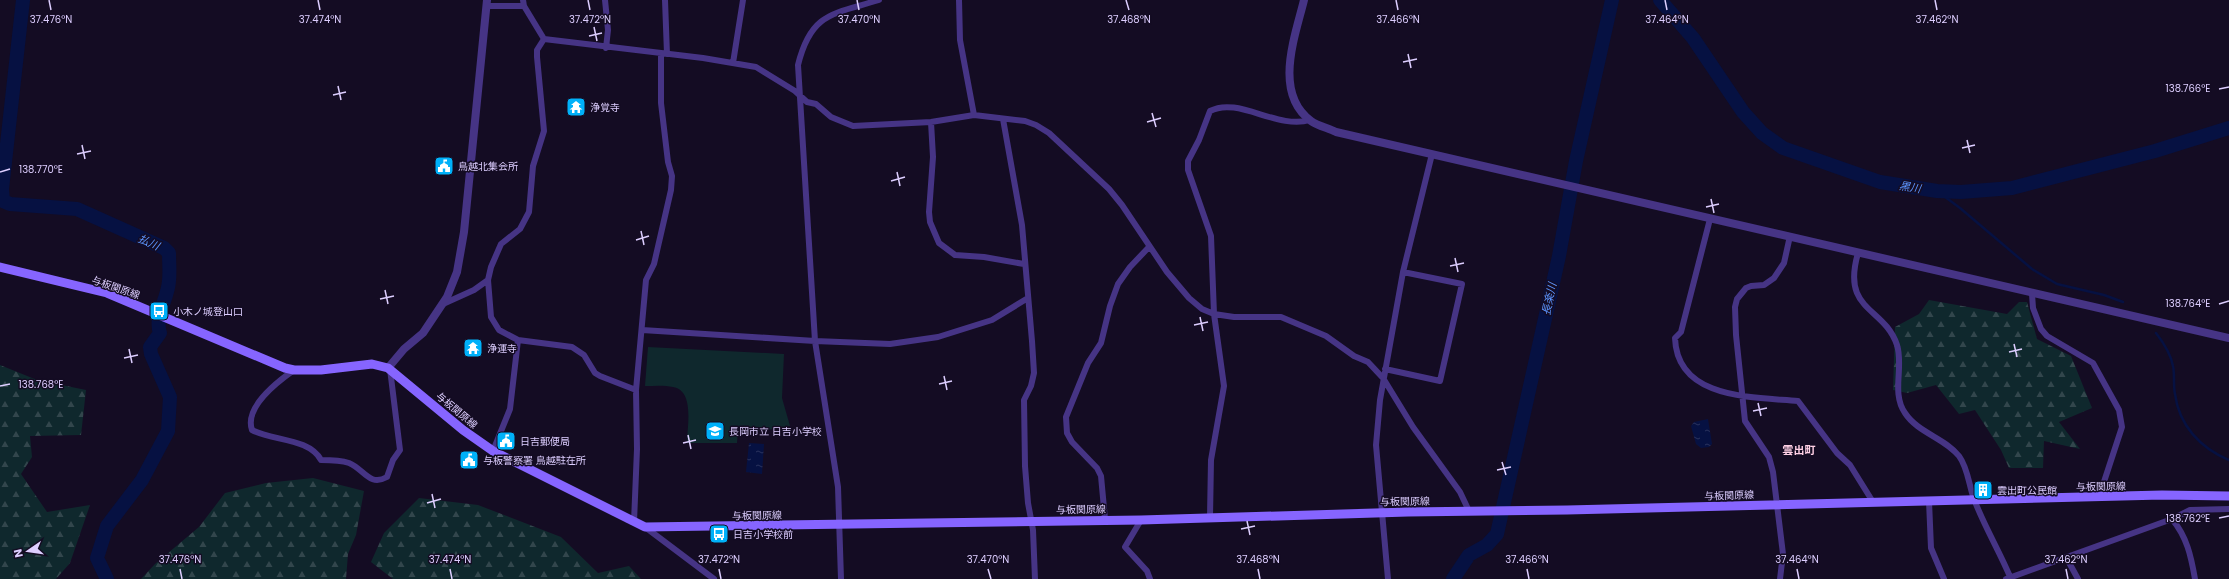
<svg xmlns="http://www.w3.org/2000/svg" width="2229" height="579" font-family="Poppins,'Noto Sans JP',sans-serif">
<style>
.green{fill:#0f282d}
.forest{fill:url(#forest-firs)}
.water{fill:url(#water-ripples)}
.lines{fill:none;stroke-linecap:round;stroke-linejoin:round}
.stream{stroke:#061142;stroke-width:2.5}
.river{stroke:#061142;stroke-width:14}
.minor{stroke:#463485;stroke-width:6}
.tertiary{stroke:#463485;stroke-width:8}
.secondary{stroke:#8665ff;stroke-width:9}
.ticks{fill:none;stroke:#ddceff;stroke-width:1.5}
.labels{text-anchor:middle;stroke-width:3;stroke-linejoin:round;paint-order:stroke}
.poi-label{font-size:10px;fill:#ddceff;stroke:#140c23;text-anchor:start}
.street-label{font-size:10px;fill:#ddceff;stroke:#140c23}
.water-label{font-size:11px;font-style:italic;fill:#5c95ff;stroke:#140c23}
.neighbourhood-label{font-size:11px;font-weight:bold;fill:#ffd0e5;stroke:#140c23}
.ticks-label{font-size:10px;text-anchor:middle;fill:#ddceff;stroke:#140c23;stroke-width:3;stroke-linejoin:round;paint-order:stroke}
</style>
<defs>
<pattern id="forest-firs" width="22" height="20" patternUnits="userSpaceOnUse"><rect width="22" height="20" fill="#0f282d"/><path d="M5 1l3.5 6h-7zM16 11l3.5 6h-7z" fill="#32464c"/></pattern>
<pattern id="water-ripples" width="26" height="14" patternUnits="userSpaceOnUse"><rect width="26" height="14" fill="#061142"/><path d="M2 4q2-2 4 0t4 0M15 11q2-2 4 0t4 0" fill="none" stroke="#2a325e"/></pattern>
</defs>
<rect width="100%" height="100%" fill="#140c23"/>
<path class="green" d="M648 347 784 354 782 398 790 426 762 431 738 429 737 443H687C687 427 695 391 673 387 664 385 654 386 645 386Z"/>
<path class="forest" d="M1929 300 2007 314 2019 302H2027L2037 339 2071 356 2092 408 2059 422 2080 449 2044 441 2043 468H2009L2001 450 1975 410 1959 414 1936 385 1907 393 1893 390 1895 327 1919 314Z
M0 365 37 380 86 390 81 435 30 436 32 457 21 474 47 512 90 505 70 563 56 579H0Z
M313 478 364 491 356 535 348 554 346 579H141L155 564 199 527 225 493 266 483Z
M419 498 478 505 561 537 598 573 629 566 641 579H393L371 562 384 533Z"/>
<path class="water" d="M1708 419 1712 444 1709 447 1701 448 1696 444 1691 426 1694 422Z
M749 443 764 444 762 474 746 472Z"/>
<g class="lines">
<path class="stream" d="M1937 191 1960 208 2032 269 2057 284 2104 295 2123 302
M2156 333C2163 342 2171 355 2173 366 2175 375 2173 385 2175 394 2179 425 2200 448 2229 460"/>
<path class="river" d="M23 0 2 189 3 201 10 204 77 209 164 248 169 253C169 262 170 272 169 281 168 299 154 316 160 333L150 347 151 354 170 397 168 431 142 480 107 526 97 558 107 579
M1660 0 1693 38 1743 112 1762 133 1783 148 1880 182 1937 191 1961 192 2012 188 2155 151 2229 128
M1453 579 1469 555 1487 545 1497 534 1559 256 1576 161 1612 0"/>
<path class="minor" d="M523 0 524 6 544 39 703 58 756 67 795 91 807 102 816 104 831 117 853 126 931 122 974 115 1025 121 1036 125 1049 133 1109 189 1122 205 1167 272 1189 298 1202 309 1214 314 1234 317H1281L1326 336 1354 356 1368 362 1383 378 1413 427 1460 492 1469 511
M605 0 608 30 606 48
M665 0 667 54
M959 0 960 40 974 115
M487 6H524
M544 39 537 50V57L544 131 533 166 529 212 520 229 501 244 491 267 488 280 491 317 499 330 518 340 572 347 584 355 595 373 600 376 636 390
M733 63 743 0
M1003 119 1022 225 1032 341 1034 373 1031 386 1024 400 1025 466 1028 503 1033 530 1035 579
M931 122 933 157 929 212 930 222 939 243 955 255 984 257 1024 264
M1710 219 1681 332 1675 338C1677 400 1754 397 1798 401L1837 453 1850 465 1873 502
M1858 253C1841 312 1884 306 1897 345 1904 367 1891 393 1905 413 1918 433 1945 438 1959 456 1968 468 1969 486 1974 499 1984 526 2000 552 2011 579
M2032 294 2033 308 2041 329 2047 336 2093 363 2119 410 2122 427 2099 497
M443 304 474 290 488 280
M642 330 815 341 890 344 938 337 992 320 1028 298
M1385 369 1440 381 1462 284 1403 272
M294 370C277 382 244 407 252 430 273 441 309 438 321 460 331 460 340 460 349 463 364 469 369 487 387 477L393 460 400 450 390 369
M493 451 510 409 518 340
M1929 501 1931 548 1944 579
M1210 517 1211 460 1224 386 1214 314 1211 236 1188 170V161L1199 140 1210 111C1238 96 1277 130 1310 120
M1105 519 1101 476 1097 468 1072 442 1067 433 1066 417 1088 363 1101 343 1110 306 1118 284 1130 267 1149 247
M2172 519 2190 510 2229 509
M1141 520 1125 547 1147 571 1150 579
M634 522 637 449 636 390 646 280 654 264 671 190 672 176 668 162 661 103V54
M645 527 714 579
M2066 557 2078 579
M841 579 838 487 815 341 798 65C811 12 834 14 879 0
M1388 579 1376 445 1380 400 1403 272 1432 154
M1780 579 1783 554 1773 472 1769 457 1745 421 1736 335 1735 307 1737 299 1746 288 1751 286 1764 285 1774 278 1784 263 1790 236
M2006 579 2172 519C2187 537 2191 556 2195 579"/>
<path class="tertiary" d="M1304 0C1295 37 1273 93 1311 121 1318 126 1328 128 1336 132L2229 338
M388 368 404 349 423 333 447 297 457 272 464 232 487 0"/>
<path class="secondary" d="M0 267 107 293 285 368 294 370H321L372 364 388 368 463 430 493 451 645 527 1141 520 1408 512 1567 510 2162 495 2229 496"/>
</g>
<path class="ticks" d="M49 0 51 10M318 0 320 10M588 0 590 10M857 0 859 10M1126 0 1129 10M1396 0 1398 10M1665 0 1667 10M1935 0 1937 10M594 27 597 41M589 36 602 33M1408 54 1411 68M1403 62 1417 59M338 86 341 100M2219 89 2229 87M333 95 346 92M1152 113 1156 127M1147 122 1161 118M1967 140 1970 153M82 145 85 159M1962 148 1975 145M77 154 91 151M0 172 10 169M897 172 900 186M891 181 905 177M1711 199 1714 213M1706 207 1719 204M641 231 644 245M636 240 649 236M1455 258 1458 272M1450 266 1464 263M385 290 388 304M380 299 394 296M2219 304 2229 301M1200 317 1203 331M1194 325 1208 322M2014 344 2017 357M129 349 132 363M2009 352 2022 349M124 358 138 355M944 376 947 390M939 384 952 381M0 386 10 384M1758 403 1761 416M1753 411 1767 408M688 435 691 449M683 443 696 440M1502 462 1506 475M1497 470 1511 467M432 494 435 508M427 503 441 499M2219 518 2229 516M1247 521 1250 535M1241 529 1255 526M180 569 182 579M450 569 452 579M719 569 721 579M988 569 991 579M1258 569 1260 579M1527 569 1529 579M1797 569 1799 579M2066 569 2068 579"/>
<defs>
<symbol id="temple-square" viewBox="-11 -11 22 22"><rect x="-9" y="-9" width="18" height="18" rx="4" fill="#00b1f9" stroke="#140c23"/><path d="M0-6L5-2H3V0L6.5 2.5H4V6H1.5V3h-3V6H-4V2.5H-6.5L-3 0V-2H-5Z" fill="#fff"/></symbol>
<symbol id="civic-square" viewBox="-11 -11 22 22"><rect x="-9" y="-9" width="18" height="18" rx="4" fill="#00b1f9" stroke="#140c23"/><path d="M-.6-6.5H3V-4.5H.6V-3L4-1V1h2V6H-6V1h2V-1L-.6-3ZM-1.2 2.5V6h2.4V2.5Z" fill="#fff"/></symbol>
<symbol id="bus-square" viewBox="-11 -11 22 22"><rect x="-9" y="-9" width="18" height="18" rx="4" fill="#00b1f9" stroke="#140c23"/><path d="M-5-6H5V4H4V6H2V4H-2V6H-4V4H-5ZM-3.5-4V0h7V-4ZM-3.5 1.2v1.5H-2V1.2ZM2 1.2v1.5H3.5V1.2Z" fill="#fff"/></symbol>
<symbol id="school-square" viewBox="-11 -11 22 22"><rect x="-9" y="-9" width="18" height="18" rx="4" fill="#00b1f9" stroke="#140c23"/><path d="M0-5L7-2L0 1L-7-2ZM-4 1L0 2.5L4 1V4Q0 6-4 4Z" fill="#fff"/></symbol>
<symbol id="building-square" viewBox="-11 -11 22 22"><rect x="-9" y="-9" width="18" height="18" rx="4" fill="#00b1f9" stroke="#140c23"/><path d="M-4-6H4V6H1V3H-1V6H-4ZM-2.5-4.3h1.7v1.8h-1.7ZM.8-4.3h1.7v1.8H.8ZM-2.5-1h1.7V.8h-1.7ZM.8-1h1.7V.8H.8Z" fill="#fff"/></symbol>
</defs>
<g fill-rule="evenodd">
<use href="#temple-square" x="565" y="96" width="22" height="22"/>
<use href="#civic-square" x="433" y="155" width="22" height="22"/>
<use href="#bus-square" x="148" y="300" width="22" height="22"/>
<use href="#temple-square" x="462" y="337" width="22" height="22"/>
<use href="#school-square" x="704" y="420" width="22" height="22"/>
<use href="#civic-square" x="495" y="430" width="22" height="22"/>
<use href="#civic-square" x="458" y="449" width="22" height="22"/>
<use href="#building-square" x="1972" y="479" width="22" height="22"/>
<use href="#bus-square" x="708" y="523" width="22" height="22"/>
</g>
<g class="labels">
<g class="poi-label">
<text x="590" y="111">浄覚寺</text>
<text x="458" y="170">鳥越北集会所</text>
<text x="173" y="315">小木ノ城登山口</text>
<text x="487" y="352">浄運寺</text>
<text x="729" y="435">長岡市立 日吉小学校</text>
<text x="520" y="445">日吉郵便局</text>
<text x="483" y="464">与板警察署 鳥越駐在所</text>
<text x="1997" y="494">雲出町公民館</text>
<text x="733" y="538">日吉小学校前</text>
</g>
<g class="street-label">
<text transform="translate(116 287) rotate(19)" y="4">与板関原線</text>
<text transform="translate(457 410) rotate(40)" y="4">与板関原線</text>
<text transform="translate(2101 486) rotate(-1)" y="4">与板関原線</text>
<text transform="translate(1729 495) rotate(-2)" y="4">与板関原線</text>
<text transform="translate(1405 501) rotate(-1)" y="4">与板関原線</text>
<text transform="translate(1081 509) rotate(-1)" y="4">与板関原線</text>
<text transform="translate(757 515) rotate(-1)" y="4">与板関原線</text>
</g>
<g class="water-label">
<text transform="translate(1910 187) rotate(9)" y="4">黒川</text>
<text transform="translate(149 242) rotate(24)" y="4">払川</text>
<text transform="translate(1549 299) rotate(-78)" y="4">長楽川</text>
</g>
<g class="neighbourhood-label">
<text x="1799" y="454">雲出町</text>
</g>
</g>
<g class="ticks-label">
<text x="51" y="23">37.476°N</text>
<text x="320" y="23">37.474°N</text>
<text x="590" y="23">37.472°N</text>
<text x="859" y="23">37.470°N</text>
<text x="1129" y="23">37.468°N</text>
<text x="1398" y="23">37.466°N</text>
<text x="1667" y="23">37.464°N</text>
<text x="1937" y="23">37.462°N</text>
<text x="2188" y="92">138.766°E</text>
<text x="41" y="173">138.770°E</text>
<text x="2188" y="307">138.764°E</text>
<text x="41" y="388">138.768°E</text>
<text x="2188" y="522">138.762°E</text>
<text x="180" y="563">37.476°N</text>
<text x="450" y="563">37.474°N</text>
<text x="719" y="563">37.472°N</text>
<text x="988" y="563">37.470°N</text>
<text x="1258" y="563">37.468°N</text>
<text x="1527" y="563">37.466°N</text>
<text x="1797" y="563">37.464°N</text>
<text x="2066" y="563">37.462°N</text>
</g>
<g transform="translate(28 551) rotate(257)" stroke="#140c23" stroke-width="3" paint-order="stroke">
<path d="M0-3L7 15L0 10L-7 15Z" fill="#ddceff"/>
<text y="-6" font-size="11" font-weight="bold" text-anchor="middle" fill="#ddceff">N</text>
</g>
</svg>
